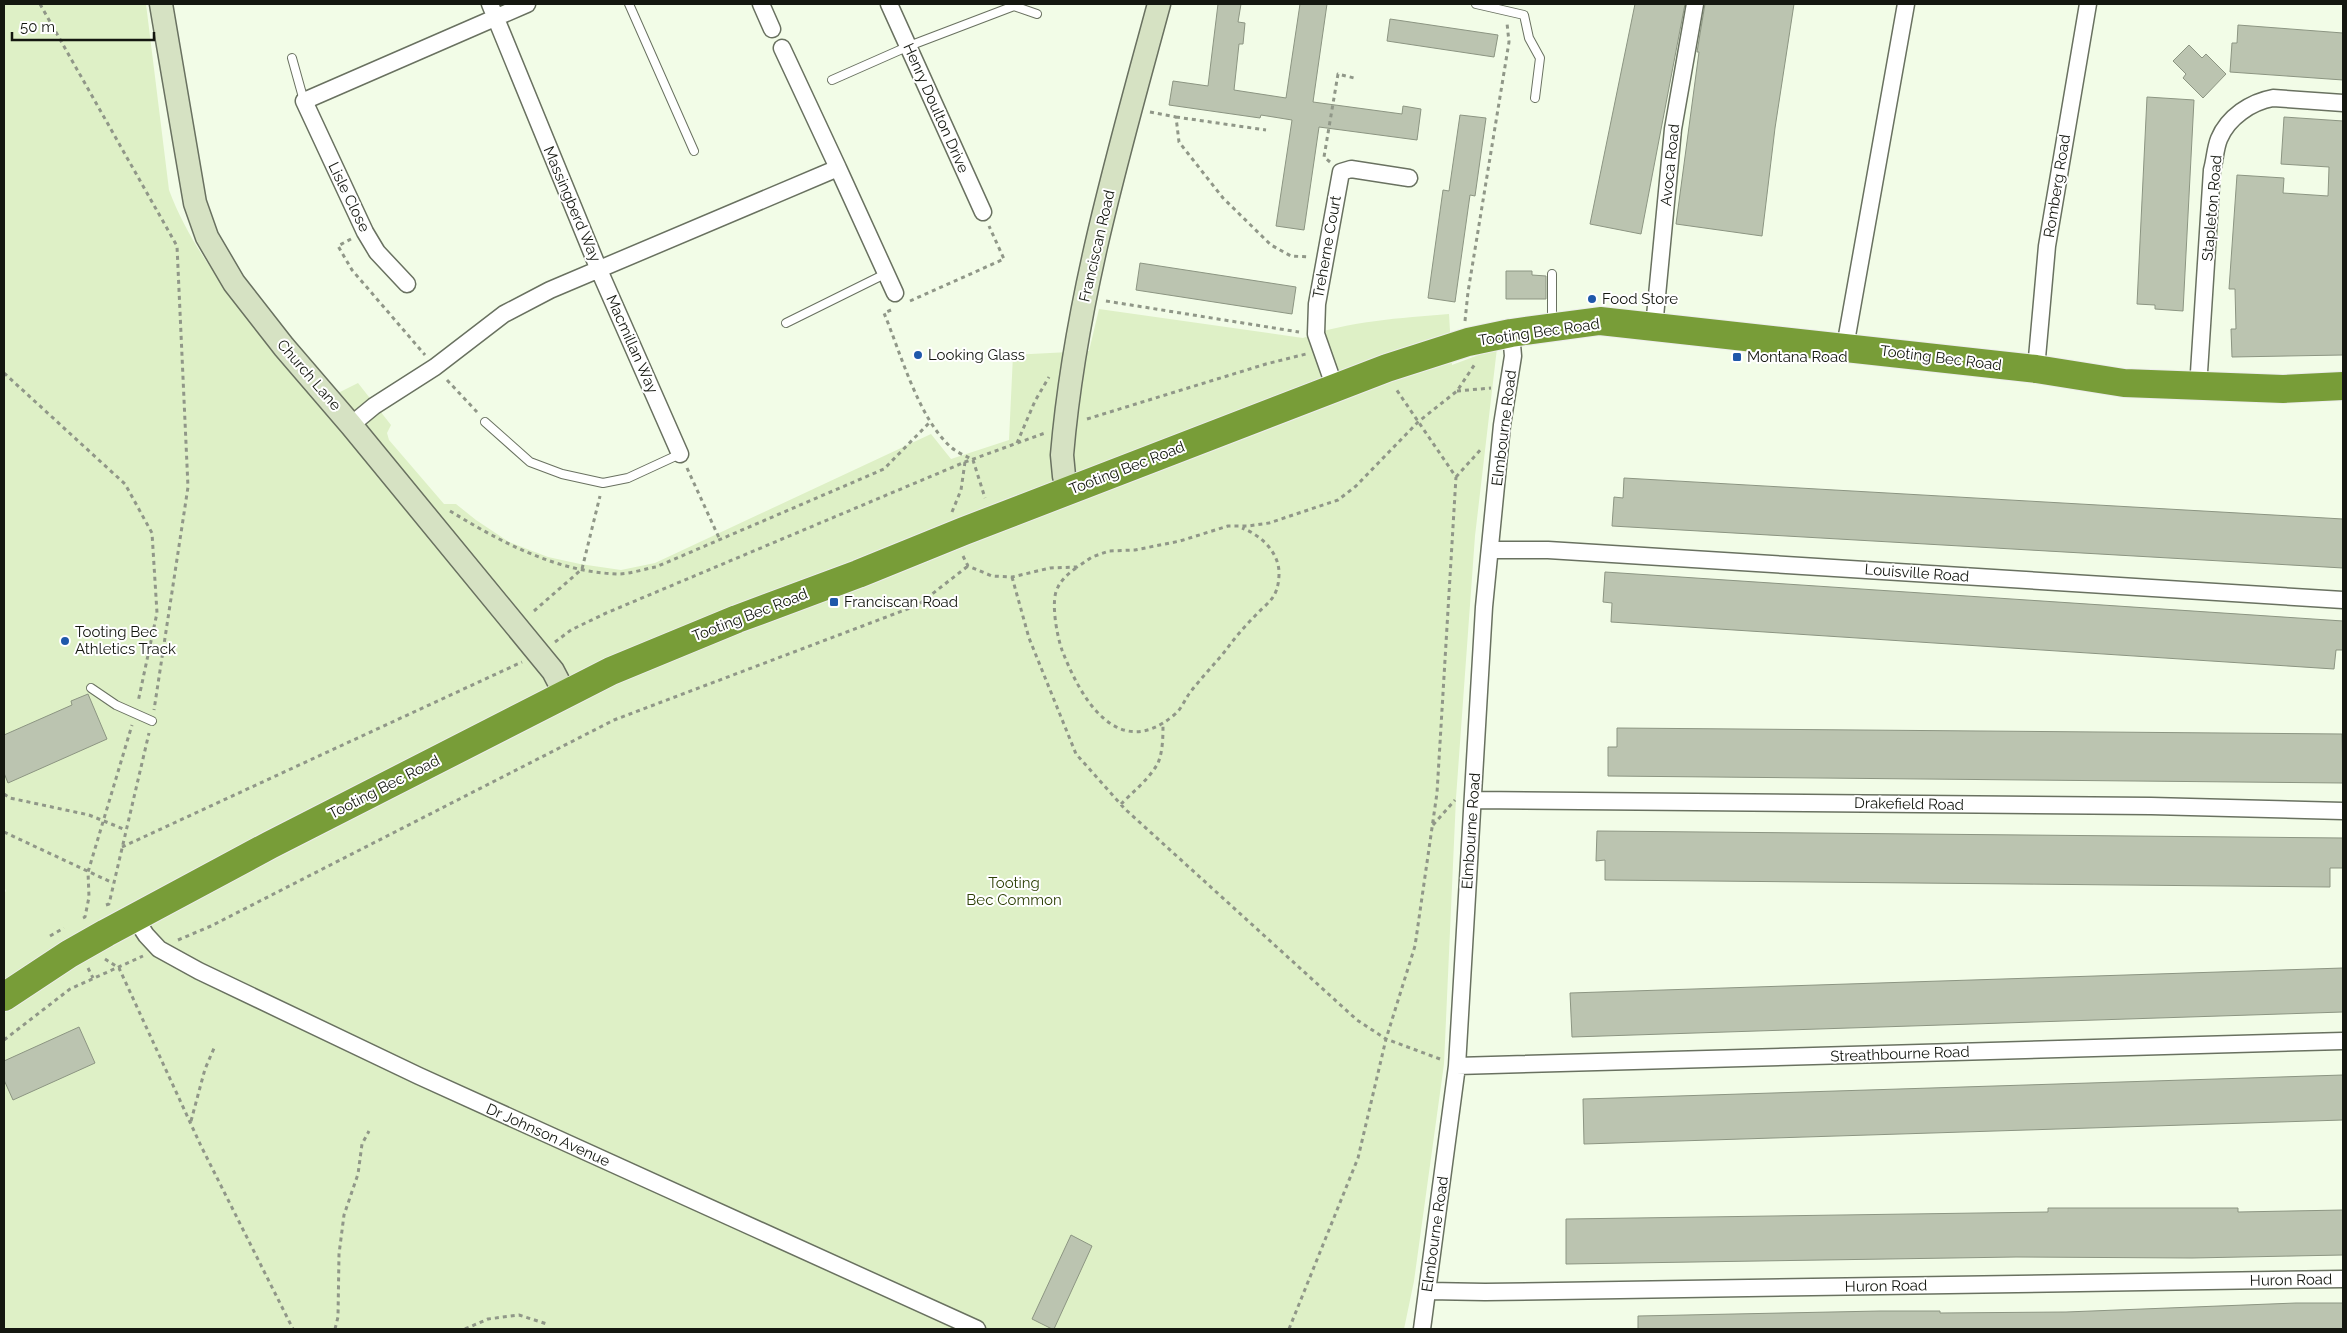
<svg xmlns="http://www.w3.org/2000/svg" width="2347" height="1333" font-family="Raleway,sans-serif">
<style>
.green{fill:#def0c6}
.building{fill:#bbc4b0;stroke:#8c9582}
.lines{fill:none;stroke-linecap:round;stroke-linejoin:round}
.lane-casing{stroke:#697160;stroke-width:10}
.street-casing{stroke:#697160;stroke-width:19}
.secondary-casing{stroke:#697160;stroke-width:25}
.highway-casing{stroke:#ececec;stroke-width:30}
.path{stroke:#909788;stroke-width:3;stroke-dasharray:4 4;stroke-linecap:butt}
.lane{stroke:#fff;stroke-width:8}
.street{stroke:#fff;stroke-width:16}
.secondary{stroke:#d6e2c3;stroke-width:22}
.highway{stroke:#789d38;stroke-width:28}
.poi-dot{fill:#1f58aa;stroke:#fff;stroke-width:2}
.labels{text-anchor:middle;stroke-width:4;stroke-linejoin:round;paint-order:stroke}
.street-label{font-size:15px;fill:#141710;stroke:#fff}
.poi-label{font-size:15px;fill:#141710;stroke:#fff;text-anchor:start}
.park-label{font-size:15px;fill:#2e4107;stroke:#fff}
</style>
<rect width="100%" height="100%" fill="#f2fce7"/>
<path class="green" d="M4 4H146L169 190C198 269 267 337 320 402L358 383 391 425 387 433 389 440 444 504H456L476 520 509 542 548 557 580 564 621 570 655 563 931 434 951 459 1009 440 1013 355 1089 351 1099 309 1303 338C1346 321 1402 318 1449 314L1452 365 1497 348 1475 536 1456 798 1444 1064 1414 1281 1404 1329H4V893L6 891 4 887Z"/>
<path class="building" d="M1218 4H1241L1238 22 1245 23 1243 44H1239L1234 90 1286 98 1300 4H1327L1313 102 1402 114 1403 106 1421 109 1417 140 1319 127 1304 230 1276 226 1292 120 1261 115 1260 118 1169 105 1173 81 1208 86Z
M1635 4H1685L1641 234 1590 224Z
M1705 4H1794L1775 128 1762 236 1676 224 1699 52H1697Z
M1390 19 1498 35 1494 57 1387 41Z
M2238 25 2343 33V80L2230 72 2232 43H2237Z
M2189 45 2202 58 2206 54 2226 74 2203 98 2183 78 2186 74 2173 61Z
M2147 97 2194 100 2183 311 2155 309V305L2137 304Z
M1460 115 1486 118 1475 196 1470 195 1455 302 1428 298 1443 190 1449 191Z
M2284 117 2343 121V355L2232 357 2231 329H2236L2235 289H2229L2237 175 2284 178 2283 193 2328 196 2329 167 2281 164Z
M1140 263 1296 287 1292 314 1136 290Z
M1506 271H1532V275L1546 276V299H1506Z
M1624 478 2343 519V568L1612 526 1614 497 1623 498Z
M1605 572 2343 621V650H2336L2334 669 1611 622 1612 603 1603 602Z
M88 694 107 739 8 783 4 773V735L72 705 71 701Z
M1617 728 2342 734 2343 783 1608 776V747H1617Z
M1597 831 2343 838V868H2330V887L1605 880V860L1596 861Z
M2343 968V1012L1572 1037 1570 993Z
M79 1027 95 1063 13 1100 4 1080V1061Z
M2343 1075V1120L1584 1144 1583 1099Z
M2048 1208H2238V1212L2343 1210V1255L2192 1258 2016 1257 1566 1264V1219L2048 1212Z
M1071 1235 1092 1246 1054 1329H1052L1032 1319Z
M2296 1303H2343V1329H1638V1316L1880 1311H1940V1313L2066 1312Z"/>
<g class="lines">
<defs>
<path id="lane" d="M629 4 694 151
M1476 4 1524 15 1529 38 1540 58 1535 98
M292 58 304 101
M832 80 909 46 1014 6 1037 14
M1552 274V323
M786 323 887 273
M485 422 530 462 562 474 603 483 628 478 680 454
M91 688 116 705 152 721"/>
<path id="street" d="M490 4 599 270 680 454
M761 4 772 29
M889 4 983 212
M838 168 895 293
M407 284 377 252 365 232 304 101 527 4
M1654 327 1673 129 1695 4
M1845 347 1906 4
M2036 369 2047 246 2088 4
M1335 388 1316 334 1317 304 1341 172 1351 169 1409 178
M2198 388 2212 170C2215 160 2215 149 2219 139 2228 117 2251 102 2273 98L2343 103
M351 425 374 406 435 367 504 314 550 290 838 168 782 48
M1491 550H1548L2343 600
M1474 800 2151 806 2343 811
M135 918 146 935 159 949 199 971 419 1076 977 1329
M1457 1066 2343 1041
M1428 1291 1485 1292 2343 1279
M1422 1329 1457 1066 1484 607 1502 425 1513 356 1511 333"/>
<path id="secondary" d="M161 4 195 203 207 237 234 283 284 347 351 425 553 671 565 694
M1069 491 1064 476 1062 455C1075 301 1119 152 1159 4"/>
<path id="highway" d="M4 997 69 954 106 933 270 845 611 671 737 619 858 574 964 531 1387 368 1468 342 1511 333 1600 321 2036 369 2124 383 2283 389 2343 386"/>
</defs>
<use href="#lane" class="lane-casing"/>
<use href="#street" class="street-casing"/>
<use href="#secondary" class="secondary-casing"/>
<use href="#highway" class="highway-casing"/>
<path class="path" d="M40 4 177 246 188 487 154 710
M1150 112 1176 117 1179 142 1223 198 1271 245 1291 256 1310 257
M1176 117 1266 130
M1330 162 1324 157 1338 74 1354 78
M351 239 338 246 352 270 425 355
M910 301 1004 259 989 226
M1106 301 1299 332
M891 310 884 313C901 354 919 420 952 448 958 453 966 456 973 460L985 498
M1465 321 1468 292 1509 42 1507 23
M4 373 125 484 152 533 157 613 138 702
M447 380 477 412
M1457 391 1491 388
M1087 419 1266 364 1306 354
M1017 443 1035 401 1049 377
M687 468 720 540
M1456 477 1482 448
M450 511C501 542 556 572 618 574 630 574 644 569 656 567L884 469 930 422
M952 512 961 490 965 462
M963 556 968 566 992 576 1012 577 1050 568 1077 567 1092 557 1109 551 1135 550 1180 541 1228 526H1248L1269 523 1338 500 1356 486 1418 422 1457 391 1475 364
M1076 568C1069 573 1062 579 1058 587 1050 600 1057 636 1062 650 1080 697 1117 763 1174 715 1181 710 1184 701 1189 694 1200 679 1214 665 1226 650 1234 639 1243 628 1253 618 1267 602 1278 600 1279 575 1280 553 1261 535 1242 528
M1012 577 1029 638 1076 754 1125 809 1357 1020 1386 1039 1440 1059
M534 611 582 569 600 496
M555 642 571 630 604 614 965 462 1045 433
M4 794 10 798 89 815 126 830
M1121 804C1133 792 1150 778 1158 763 1163 751 1163 736 1163 723
M1433 825 1455 800
M4 832 113 883
M122 847 522 662
M106 905 109 904 149 733
M83 918 85 917 89 897 88 872 132 725
M50 936 64 928
M178 940 211 926 614 720 918 605 968 566
M105 959 119 968 201 1146 293 1329
M88 968 93 978
M4 1040 70 989 143 956
M191 1121 205 1069 215 1046
M335 1329 338 1317 339 1254 344 1215 358 1174 362 1144 369 1131
M465 1329 488 1319 519 1315 547 1324
M1289 1329 1358 1158 1386 1039 1415 946 1437 793 1456 477 1396 389"/>
<use href="#lane" class="lane"/>
<use href="#street" class="street"/>
<use href="#secondary" class="secondary"/>
<use href="#highway" class="highway"/>
</g>
<g class="poi-dot">
<circle cx="1592" cy="299" r="5"/>
<circle cx="918" cy="355" r="5"/>
<rect x="1732" y="352" width="10" height="10" rx="2.5"/>
<rect x="829" y="597" width="10" height="10" rx="2.5"/>
<circle cx="65" cy="641" r="5"/>
</g>
<g class="labels">
<g class="street-label">
<text transform="translate(936 108) rotate(66)" y="5">Henry Doulton Drive</text>
<text transform="translate(1670 165) rotate(-84)" y="5">Avoca Road</text>
<text transform="translate(2057 186) rotate(-81)" y="5">Romberg Road</text>
<text transform="translate(349 197) rotate(64)" y="5">Lisle Close</text>
<text transform="translate(572 204) rotate(67)" y="5">Massingberd Way</text>
<text transform="translate(2212 208) rotate(-85)" y="5">Stapleton Road</text>
<text transform="translate(1097 246) rotate(-77)" y="5">Franciscan Road</text>
<text transform="translate(1327 247) rotate(-80)" y="5">Treherne Court</text>
<text transform="translate(1539 332) rotate(-8)" y="5">Tooting Bec Road</text>
<text transform="translate(632 344) rotate(66)" y="5">Macmillan Way</text>
<text transform="translate(1941 358) rotate(7)" y="5">Tooting Bec Road</text>
<text transform="translate(309 375) rotate(49)" y="5">Church Lane</text>
<text transform="translate(1504 428) rotate(-83)" y="5">Elmbourne Road</text>
<text transform="translate(1127 468) rotate(-21)" y="5">Tooting Bec Road</text>
<text transform="translate(1917 573) rotate(4)" y="5">Louisville Road</text>
<text transform="translate(750 615) rotate(-21)" y="5">Tooting Bec Road</text>
<text transform="translate(384 787) rotate(-27)" y="5">Tooting Bec Road</text>
<text transform="translate(1909 804) rotate(1)" y="5">Drakefield Road</text>
<text transform="translate(1471 831) rotate(-86)" y="5">Elmbourne Road</text>
<text transform="translate(1900 1054) rotate(-2)" y="5">Streathbourne Road</text>
<text transform="translate(548 1135) rotate(24)" y="5">Dr Johnson Avenue</text>
<text transform="translate(1435 1234) rotate(-82)" y="5">Elmbourne Road</text>
<text transform="translate(2291 1280) rotate(-1)" y="5">Huron Road</text>
<text transform="translate(1886 1286) rotate(-1)" y="5">Huron Road</text>
</g>
<g class="poi-label">
<text x="1602" y="304">Food Store</text>
<text x="928" y="360">Looking Glass</text>
<text x="1747" y="362">Montana Road</text>
<text x="844" y="607">Franciscan Road</text>
<text x="75" y="637">Tooting Bec<tspan x="75" dy="17">Athletics Track</tspan></text>
</g>
<g class="park-label">
<text x="1014" y="888">Tooting<tspan x="1014" dy="17">Bec Common</tspan></text>
</g>
</g>
<rect width="2347" height="1333" fill="none" stroke="#141710" stroke-width="10"/>
<path d="M12 32v8h142v-8" fill="none" stroke="#141710" stroke-width="2.5"/>
<text x="20" y="32" font-size="15" fill="#141710" stroke="#ffffff" stroke-width="4" paint-order="stroke">50 m</text>
</svg>
